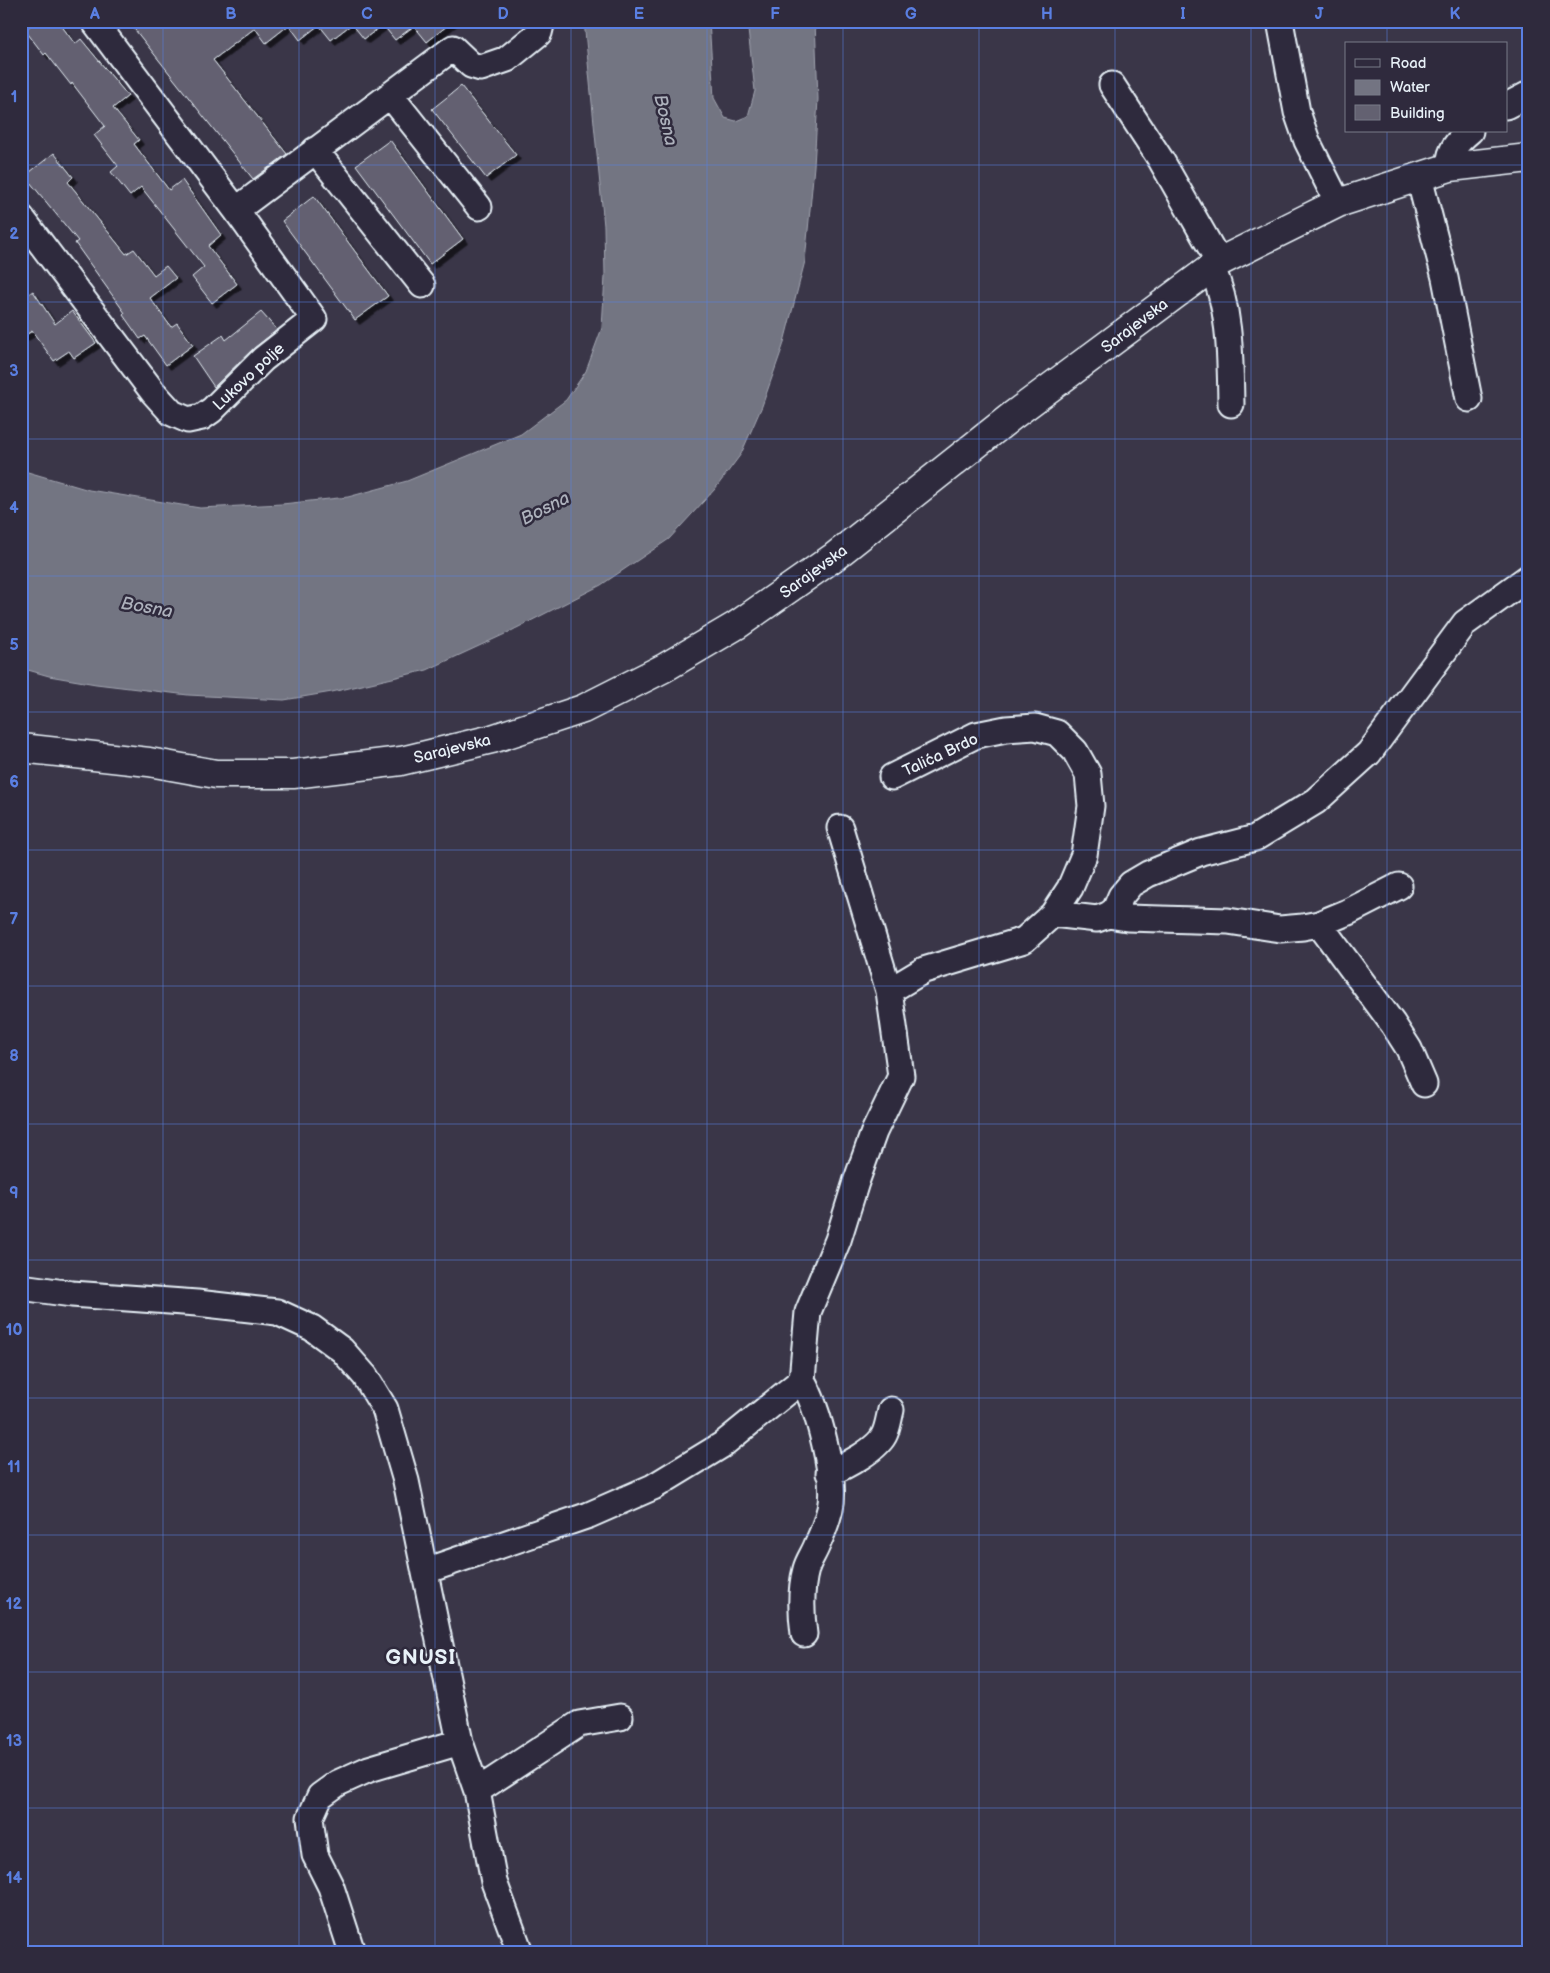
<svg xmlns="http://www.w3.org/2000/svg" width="1550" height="1973" font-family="'Balsamiq Sans',sans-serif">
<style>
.water{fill:#737482;stroke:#a2a6b1}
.building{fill:#636171;stroke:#e8f1f8;filter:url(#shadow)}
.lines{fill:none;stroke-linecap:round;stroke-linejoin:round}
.minor-casing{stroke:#e8f1f8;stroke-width:29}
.major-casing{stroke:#e8f1f8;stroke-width:31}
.minor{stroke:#2f2a3d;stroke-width:25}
.major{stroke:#2f2a3d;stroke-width:28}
.grid{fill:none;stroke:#5a7fe2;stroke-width:1;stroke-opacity:0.55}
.labels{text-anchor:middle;stroke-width:5;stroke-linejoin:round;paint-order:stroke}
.street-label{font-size:16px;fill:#e8f1f8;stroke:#2f2a3d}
.water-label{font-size:18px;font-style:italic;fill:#aeb2bd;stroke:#2f2a3d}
.district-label{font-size:21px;font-weight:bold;letter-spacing:1px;fill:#e8f1f8;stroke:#2f2a3d}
.neatline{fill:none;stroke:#5a7fe2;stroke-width:2}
.grid-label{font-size:16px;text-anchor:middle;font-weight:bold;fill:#5a7fe2}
</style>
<defs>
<filter id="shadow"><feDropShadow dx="4.5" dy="4.5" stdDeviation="0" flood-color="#0009"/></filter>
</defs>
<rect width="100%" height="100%" fill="#3a3648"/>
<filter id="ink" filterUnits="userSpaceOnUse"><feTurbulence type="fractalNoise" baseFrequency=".02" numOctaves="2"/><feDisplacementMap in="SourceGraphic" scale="10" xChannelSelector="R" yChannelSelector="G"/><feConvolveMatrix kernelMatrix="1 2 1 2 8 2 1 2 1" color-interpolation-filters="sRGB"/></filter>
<g filter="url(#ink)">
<path class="water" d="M584 21H709L714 98 725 118 736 121 748 116 755 91 747 21H815L818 99 814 166 809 220 805 261 783 346 762 406 741 454 715 489 669 539 601 585 505 634 427 670 332 692 284 700 188 695 96 684 49 676 21 668V470L89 490 200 508 282 504 348 497 407 481 521 434 566 400 586 371 602 328 605 276 604 226Z"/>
<path class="building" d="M36 21H58L75 44 81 39 128 96 113 108 139 140 134 144 169 190 182 180 221 235 208 246 237 284 212 303 192 277 204 267 141 187 130 196 111 172 118 166 94 135 105 126 72 83 71 85 46 53 44 55 25 30Z
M128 21H453L427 42 414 26 395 40 383 25 364 39 352 24 331 40 319 25 300 40 289 25 266 43 255 28 213 60 287 154 253 179Z
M461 86 516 155 486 178 432 109Z
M390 140 463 239 430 264 356 165Z
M54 153 73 177 68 182 126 254 134 249 154 275 166 266 176 278 150 298 171 327 177 323 193 345 166 365 145 336 140 339 123 315 125 313 75 243 78 241 25 176Z
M314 196 388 296 355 320 282 221Z
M33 291 55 324 72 311 96 343 74 358 69 351 54 361 32 331 21 338V299Z
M261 312 277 330 253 349 214 387 193 356 223 335 226 340Z"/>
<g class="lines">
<defs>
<path id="minor" d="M94 21 236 210 453 48 471 65 481 68 507 59 539 33 542 21
M1280 21 1297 112 1307 141 1338 203
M1112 85 1161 160 1219 262
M390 95 479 207
M1506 106 1529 94
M315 150 422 285
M1450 167C1448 151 1458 141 1470 131
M1419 177 1445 278 1469 399
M21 217 153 392 172 413 188 420 202 417 212 410 263 359 314 319 236 210
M1212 268C1231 310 1230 359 1231 404
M892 777 976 735 1006 729 1035 727 1057 733 1075 751 1088 774 1091 806 1084 855 1070 888 1053 914
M840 828 889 991
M1108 915 1127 918 1228 921 1280 929 1303 927 1319 924 1348 912 1399 886
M1319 924 1393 1024 1409 1049 1424 1084
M21 1287 72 1294 197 1303 277 1312 312 1328 342 1350 365 1376 385 1409 406 1481 460 1742
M802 1380C818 1407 837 1479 830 1509 827 1521 822 1534 817 1545 814 1553 808 1561 806 1569 800 1591 801 1612 804 1634
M829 1473C844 1467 879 1449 885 1433 888 1426 889 1418 891 1410
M425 1571 589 1515 653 1487 722 1445 802 1380 808 1312 838 1240 856 1182 874 1132 901 1076 889 991 924 970 1024 940 1053 914 1097 919 1108 915 1115 910 1121 896 1131 884 1148 874 1201 852 1255 838 1316 801 1369 753 1465 623 1529 577
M477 1791 579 1724 620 1717
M352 1952 331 1887 315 1855 310 1818 320 1796 338 1783 369 1769 460 1742 477 1791 494 1882 520 1952"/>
<path id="major" d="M21 748 149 762 216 774H293L401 761 492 739 583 709 664 668 737 625 834 557 1012 416 1219 262 1338 203 1450 167 1529 158"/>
</defs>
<use href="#minor" class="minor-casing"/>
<use href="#major" class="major-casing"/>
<use href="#minor" class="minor"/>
<use href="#major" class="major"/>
</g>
</g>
<path class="grid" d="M163 21V1952M299 21V1952M435 21V1952M571 21V1952M707 21V1952M843 21V1952M979 21V1952M1115 21V1952M1251 21V1952M1387 21V44M1387 131V1952M21 165H1529M21 302H1529M21 439H1529M21 576H1529M21 712H1529M21 850H1529M21 986H1529M21 1124H1529M21 1260H1529M21 1398H1529M21 1535H1529M21 1672H1529M21 1808H1529"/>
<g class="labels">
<g class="street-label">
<text transform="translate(1134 325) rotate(-37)" y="6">Sarajevska</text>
<text transform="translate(248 376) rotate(-43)" y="6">Lukovo polje</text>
<text transform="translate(813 571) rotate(-36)" y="6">Sarajevska</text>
<text transform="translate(452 748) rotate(-14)" y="6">Sarajevska</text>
<text transform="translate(940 754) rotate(-25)" y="6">Talića Brdo</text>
</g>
<g class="water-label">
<text transform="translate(666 120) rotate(77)" y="6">Bosna</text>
<text transform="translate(545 508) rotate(-27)" y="6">Bosna</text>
<text transform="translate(147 607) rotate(10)" y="6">Bosna</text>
</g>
<g class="district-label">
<text x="421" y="1664">GNUSI</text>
</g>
</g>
<rect width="1550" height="1973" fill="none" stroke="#2f2a3d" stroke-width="55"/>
<rect x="1345" y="42" width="162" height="90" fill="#2f2a3d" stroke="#797a88"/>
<rect x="1355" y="59" width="25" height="8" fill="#2f2a3d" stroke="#797a88"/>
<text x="1390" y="68" font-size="15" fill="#e8f1f8">Road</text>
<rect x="1355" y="80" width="25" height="15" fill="#737482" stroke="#797a88"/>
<text x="1390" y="92" font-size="15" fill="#e8f1f8">Water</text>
<rect x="1355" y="105" width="25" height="15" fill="#636171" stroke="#797a88"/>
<text x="1390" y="118" font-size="15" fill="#e8f1f8">Building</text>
<rect x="28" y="28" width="1494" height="1918" class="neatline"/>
<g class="grid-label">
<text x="95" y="19">A</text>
<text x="231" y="19">B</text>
<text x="367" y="19">C</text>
<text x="503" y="19">D</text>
<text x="639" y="19">E</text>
<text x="775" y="19">F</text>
<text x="911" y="19">G</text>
<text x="1047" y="19">H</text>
<text x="1183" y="19">I</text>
<text x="1319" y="19">J</text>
<text x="1455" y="19">K</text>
<text x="14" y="102">1</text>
<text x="14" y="239">2</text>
<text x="14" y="376">3</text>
<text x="14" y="513">4</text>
<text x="14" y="650">5</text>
<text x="14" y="787">6</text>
<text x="14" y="924">7</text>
<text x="14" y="1061">8</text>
<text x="14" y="1198">9</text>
<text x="14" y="1335">10</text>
<text x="14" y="1472">11</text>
<text x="14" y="1609">12</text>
<text x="14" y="1746">13</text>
<text x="14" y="1883">14</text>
</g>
</svg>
